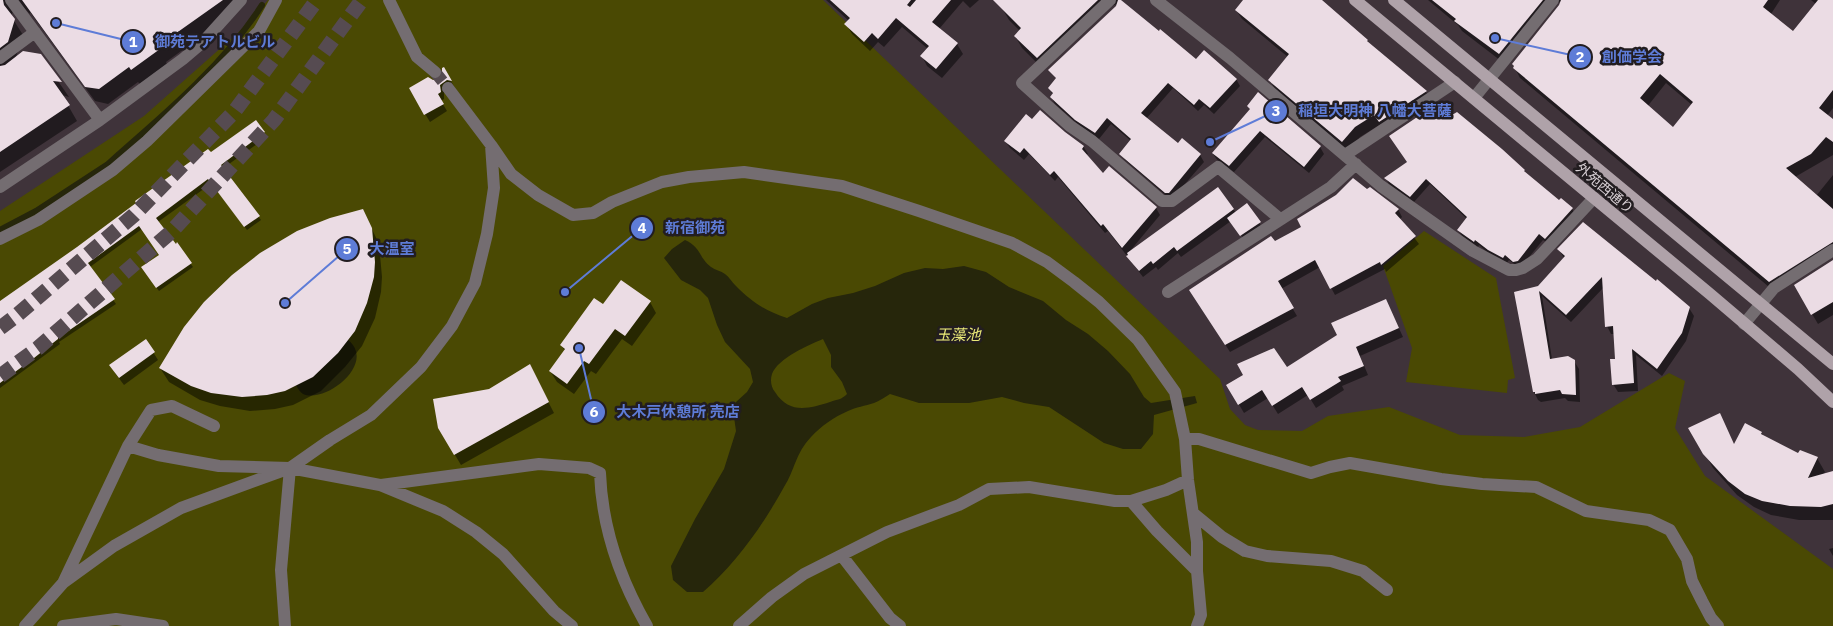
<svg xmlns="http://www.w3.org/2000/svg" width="1833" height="626" font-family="'IBM Plex Sans','Noto Sans JP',sans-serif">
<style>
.green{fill:#4a4903}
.water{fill:#26260b;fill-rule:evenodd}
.shadow{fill:#0007;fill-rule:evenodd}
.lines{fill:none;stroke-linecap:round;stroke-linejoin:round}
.stream{stroke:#26260b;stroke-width:6}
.building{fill:#ebdce4;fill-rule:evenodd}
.minor-tunnel{stroke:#564b51;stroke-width:12;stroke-dasharray:12 6;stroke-linecap:butt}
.highway-tunnel{stroke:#564b51;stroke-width:15;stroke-dasharray:15 8;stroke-linecap:butt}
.minor{stroke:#746d71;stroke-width:12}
.major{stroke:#afa2a9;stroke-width:12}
.labels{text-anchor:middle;stroke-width:5;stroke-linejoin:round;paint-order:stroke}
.street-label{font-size:14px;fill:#d8d0d5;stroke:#221d20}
.water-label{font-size:15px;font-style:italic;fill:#e9e877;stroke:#221d20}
.leader{fill:none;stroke:#5e7cd7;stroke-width:2}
.callout-dot{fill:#5e7cd7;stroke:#221d20;stroke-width:2}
.mark-label{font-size:15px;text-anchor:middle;font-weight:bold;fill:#fff}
.callout-label{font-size:15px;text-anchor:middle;font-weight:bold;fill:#5e7cd7;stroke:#221d20;stroke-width:5;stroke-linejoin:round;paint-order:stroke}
</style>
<rect width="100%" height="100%" fill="#3f333a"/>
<path class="green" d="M268 0H823L1220 379 1230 409 1245 425 1258 430 1302 431 1328 416 1389 407 1460 435 1524 437 1580 427 1669 373 1685 381 1675 428 1705 476 1833 569V626H0V211L144 116 241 30Z
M1424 231 1496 278 1515 378 1508 380 1507 393 1406 382 1412 348 1383 266Z"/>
<path class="water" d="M685 240C702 248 698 257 711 267 715 270 721 271 725 274 729 277 732 282 735 285 753 303 764 310 787 318L812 304 828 298 853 293 875 286 904 273 925 268 943 269 964 266 986 272 1009 287 1043 301 1066 320 1088 334 1108 351 1130 374 1144 397 1151 403 1195 396 1197 403 1154 415 1153 434 1141 449H1123L1104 443 1049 407 1024 403 1002 397 969 403H919L890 394C885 397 879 401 874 403 865 406 856 407 848 411 834 417 821 426 811 437 795 454 795 470 784 487 763 525 736 564 703 592H687L673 580 671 566 695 519 724 469 736 431 734 417 736 402 747 392 753 382 750 369 725 342 717 325 708 298 700 290 681 280 664 258 672 249ZM823 339 831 355V367L842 382 847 394C841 400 838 399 830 402 808 409 789 414 775 392 771 387 770 380 772 374 778 358 809 345 823 339Z
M348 340C377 363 326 404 303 394 300 392 298 389 296 385Z"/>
<path class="shadow" d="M0 0H234L213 28 166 62 167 64 140 84 138 82 108 104 95 101 30 12V14L23 7 14 9 11 16 23 35 16 57 40 55 69 97 62 95 77 121 0 172Z
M826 0H979L970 8 963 1 939 29 957 44 963 54 942 78 927 66 922 56 928 49 902 27 884 47 878 42 870 51 852 34 846 24 849 21Z
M1010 0H1121L1120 1 1196 61 1236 79 1240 86 1214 114 1204 105 1198 111 1173 88 1146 119 1178 145 1200 155 1204 162 1172 199H1170L1125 160 1121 154 1131 141 1111 124 1099 139 1080 126 1055 104 1051 97 1053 95 1049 88 1057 79 1050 70 1121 3 1111 6 1044 70 1022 48 1015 36 1020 31 1009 20 1002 8Z
M1245 0H1319L1367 40 1370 45 1426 92 1431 101 1381 124 1360 137 1348 151 1275 89 1270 80 1288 57 1242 19 1236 10Z
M1428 0H1780L1771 14 1793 33 1816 4 1811 0H1833V108L1827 116 1833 121V155L1795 177 1816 196 1833 175V254L1775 292 1520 78 1513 64 1562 1 1552 5 1505 64 1462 31 1458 25ZM1666 83 1692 105 1673 129 1647 107Z
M444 69 455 88 451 87 444 93V99L441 101 447 111 430 122 410 89 439 81 444 74Z
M1251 111 1320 147 1324 154 1309 173 1265 137 1234 172 1218 161 1213 154Z
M1451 116 1502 150 1524 171 1528 176 1560 202 1561 200 1572 209 1576 215 1549 244 1543 240 1521 267H1518L1509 260 1507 263 1492 256 1479 245 1478 247 1462 236 1458 230 1467 219 1430 184 1414 202 1389 184 1386 178 1408 163Z
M256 121 267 137 222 169 261 220 247 230 212 183 158 222 193 267 159 291 145 272 161 256 142 229 90 267 116 304 59 342 60 344 0 388V303Z
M1032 121 1064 133 1083 146 1088 154 1086 155 1103 175 1156 208 1160 215 1130 251 1233 209 1236 213 1247 205 1264 230 1246 242 1231 221 1181 257 1178 253 1158 270 1156 267 1143 277 1108 231 1105 233 1058 177 1055 181 1029 154 1024 160 1010 148 1005 141Z
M1367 191 1398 209 1402 217 1400 219 1419 244 1386 272 1385 269 1335 295 1320 267 1281 289 1297 316 1230 352 1195 297 1274 243Z
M363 210 379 244 382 277 381 292 375 318 362 346 345 367 321 391 293 405 275 409 250 411 220 406 200 400 169 382 160 368Z
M1559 250 1689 308 1694 316 1686 341 1662 376 1636 355 1638 391 1618 392 1613 384 1616 360 1615 334H1611L1607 326 1604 287 1571 322 1542 296 1552 359 1574 361 1579 369 1580 402 1568 401 1565 398 1541 402 1538 400 1534 392 1538 287 1564 258Z
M1833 261V315L1818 324 1795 285Z
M650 302 656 313 632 346 622 339 596 374 591 371 574 394 557 382 550 371 565 351 561 345 604 306Z
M1390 309 1403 337 1360 356 1368 375 1342 386 1344 390 1316 408 1308 395 1278 414 1268 398 1244 413 1228 386 1286 369Z
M146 341 158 360 124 385 115 373Z
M535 376 554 413 461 465 439 428 490 391Z
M1690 428 1734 445 1761 432 1764 437 1799 454 1817 458 1825 472 1823 475 1833 472V520H1799L1771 515 1754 507 1737 495 1713 468Z
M1833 548V556L1829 549Z"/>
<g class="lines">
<path class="stream" d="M0 230 36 211 108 164 119 154C171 109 225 62 262 5"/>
</g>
<path class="building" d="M0 0H3L4 5 15 19 8 42 0 48Z
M22 0H223L158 46 160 49 131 70 129 67 99 89 85 87Z
M830 0H911L907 5 910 7 916 0H951L932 22 958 43 936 69 920 56 929 46 896 18 878 39 872 33 864 42 844 24 850 18Z
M993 0H1098L1037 58 1014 36 1021 28Z
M1118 0H1121L1159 31 1160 29 1196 59 1204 50 1237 79 1210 108 1199 99 1194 105 1168 83 1141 113 1178 143 1182 138 1201 154 1169 193H1165L1119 154 1131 139 1107 118 1095 133 1075 120 1050 97 1053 93 1048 88 1056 78 1048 70 1116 6Z
M1243 0H1322L1368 40 1367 41 1427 91 1379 122 1374 115 1355 127 1342 142 1268 80 1289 54 1235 10Z
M1432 0H1543L1499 54 1454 21 1456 19Z
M1561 0H1768L1763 7 1793 31 1818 0H1833V90L1819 108 1833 119V142L1826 137 1811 154 1786 168 1833 209V242L1769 282 1513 68 1514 66 1512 64 1559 5ZM1660 74 1693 102 1673 127 1640 98Z
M23 51 41 54 62 82 53 81 70 105 0 152V66L5 65Z
M444 67 452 81 447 80 440 85 441 92 438 94 444 104 424 115 409 88 428 77 433 80 438 79 442 77V68Z
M1258 92 1321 146 1304 167 1260 131 1229 166 1212 153 1250 109 1247 106Z
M1441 101 1452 115 1457 112 1502 149 1525 170 1524 171 1559 200 1561 198 1573 208 1545 239 1539 234 1518 261 1513 262 1505 255 1503 258 1488 250 1475 240 1474 242 1457 230 1467 217 1426 179 1410 197 1384 178 1407 162 1389 136Z
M1040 110 1065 132 1084 146 1082 149 1103 173 1109 166 1157 207 1122 248 1103 224 1101 226 1054 171 1050 175 1024 148 1020 153 1004 141 1026 114 1032 119Z
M256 120 265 132 221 165 260 216 244 227 208 179 156 218 176 244 177 242 192 263 156 288 141 267 159 255 139 226 88 263 115 299 58 338V339L34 358 0 383V301L77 247 136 203 135 201 208 149 211 152Z
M1353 178 1367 189 1370 187 1399 209 1395 213 1416 236 1381 265 1380 262 1330 289 1315 260 1278 281 1294 308 1225 345 1189 290 1271 236 1275 241 1301 227 1297 219 1336 195Z
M1218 187 1234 209 1177 251 1174 247 1153 264 1151 261 1139 271 1126 256 1128 255 1127 253Z
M1247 203 1261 222 1240 236 1227 218Z
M363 209 372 228 375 262 374 277 367 303 355 331 338 353 313 377 285 391 267 395 242 397 211 393 191 386 159 368 184 327 204 302 232 275 260 253 297 231 330 218Z
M1583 222 1656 281 1657 279 1690 307 1682 333 1657 369 1632 349 1634 383 1612 385 1610 359H1615L1613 326 1605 327 1602 277 1566 315 1539 291 1550 359 1568 356 1575 360 1576 395 1562 394 1560 390 1535 394V392H1533L1514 292 1538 286 1565 256 1557 249Z
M1833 260V302L1811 315 1794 285Z
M621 280 651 301 625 336 615 329 589 364 584 361 567 384 549 371 565 349 560 345 594 298 603 304Z
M1386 299 1399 328 1356 347 1364 366 1338 377 1341 381 1310 400 1302 387 1272 406 1262 390 1238 405 1226 385 1243 375 1237 364 1274 348 1287 367 1337 335 1331 323Z
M146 339 155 352 119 378 109 365Z
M530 364 549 402 454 455 438 428 433 399 489 389Z
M1720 413 1734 444 1745 423 1762 432 1761 434 1798 453 1800 450 1818 457 1808 478 1833 471V504L1821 507 1790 506 1762 501 1745 494 1728 481 1703 454 1688 428Z"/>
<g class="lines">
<path class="minor-tunnel" d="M435 72 448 88"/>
<path class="highway-tunnel" d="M0 328 16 316 134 215 234 112 317 0
M0 376 38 348 171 232 274 120 362 0"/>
<path class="minor" d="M11 0 100 120
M389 0 417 57 435 72
M1110 0 1022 83 1070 126 1092 141 1162 201H1172L1218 167 1280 219
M1156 0 1230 58 1381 186 1473 251 1509 270H1516L1523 268 1537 259 1594 198
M0 58 35 32
M448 88 491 145
M1474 98 1553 0
M1345 155 1455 82
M0 187 100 120 183 59 203 42 241 0
M0 239 38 220 113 170 147 141 259 31 276 0
M1168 292 1331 187 1356 164
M1744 324 1774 288 1833 250
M1185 439 1188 480 1197 542V571
M128 446 158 455 219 466 290 468 380 485 443 511 476 532 503 554 554 611 572 626
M381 485 539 464 589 468 600 473C602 528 620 579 647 626
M1131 501 1157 531 1197 571 1201 615 1197 626
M1194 514 1222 537 1245 551 1267 556 1331 561 1363 571 1387 590
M842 556 890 618 900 626
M63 583 128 446 151 410 172 406 214 426
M25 626 63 583 114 546 181 508 290 468 330 440 371 415 421 367 452 326 475 283 487 234 494 188 491 145 511 174 538 195 573 215 593 213 612 202 662 182 689 177 744 172 842 186 919 211 1012 243 1047 262 1074 282 1099 302 1138 340 1175 392 1185 439H1199L1311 473 1330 467 1350 463 1441 479 1482 484 1536 487 1586 511 1649 520 1670 530 1687 559 1692 581 1702 601 1711 618 1718 626
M63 626 116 619 163 626
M285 626 281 570 290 468
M739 626 772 597 804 574 887 532 959 505 989 489 1029 487 1115 501H1131L1166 490 1188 480"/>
<path class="major" d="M1355 0 1710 294 1798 369 1833 402
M1394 0 1833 364"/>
</g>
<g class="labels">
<g class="street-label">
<text transform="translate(1605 188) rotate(40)" y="5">外苑西通り</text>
</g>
<g class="water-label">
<text x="958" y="340">玉藻池</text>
</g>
</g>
<path class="leader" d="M56 23L133 42M1495 38L1580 57M1210 142L1276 111M565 292L642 228M285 303L347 249M579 348L594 412"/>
<g class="callout-dot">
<circle cx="56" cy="23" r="5"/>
<circle cx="1495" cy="38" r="5"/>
<circle cx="1210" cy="142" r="5"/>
<circle cx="565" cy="292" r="5"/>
<circle cx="285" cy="303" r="5"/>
<circle cx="579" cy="348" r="5"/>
<circle cx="133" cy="42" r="12"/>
<circle cx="1580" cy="57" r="12"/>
<circle cx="1276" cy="111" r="12"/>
<circle cx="642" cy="228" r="12"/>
<circle cx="347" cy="249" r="12"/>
<circle cx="594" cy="412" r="12"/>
</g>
<g class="mark-label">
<text x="133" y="47">1</text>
<text x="1580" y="62">2</text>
<text x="1276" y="116">3</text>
<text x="642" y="233">4</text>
<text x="347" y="254">5</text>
<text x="594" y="417">6</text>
</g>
<g class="callout-label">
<text x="215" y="47">御苑テアトルビル</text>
<text x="1632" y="62">創価学会</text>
<text x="1375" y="116">稲垣大明神 八幡大菩薩</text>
<text x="695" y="233">新宿御苑</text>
<text x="392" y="254">大温室</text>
<text x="678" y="417">大木戸休憩所 売店</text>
</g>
</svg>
